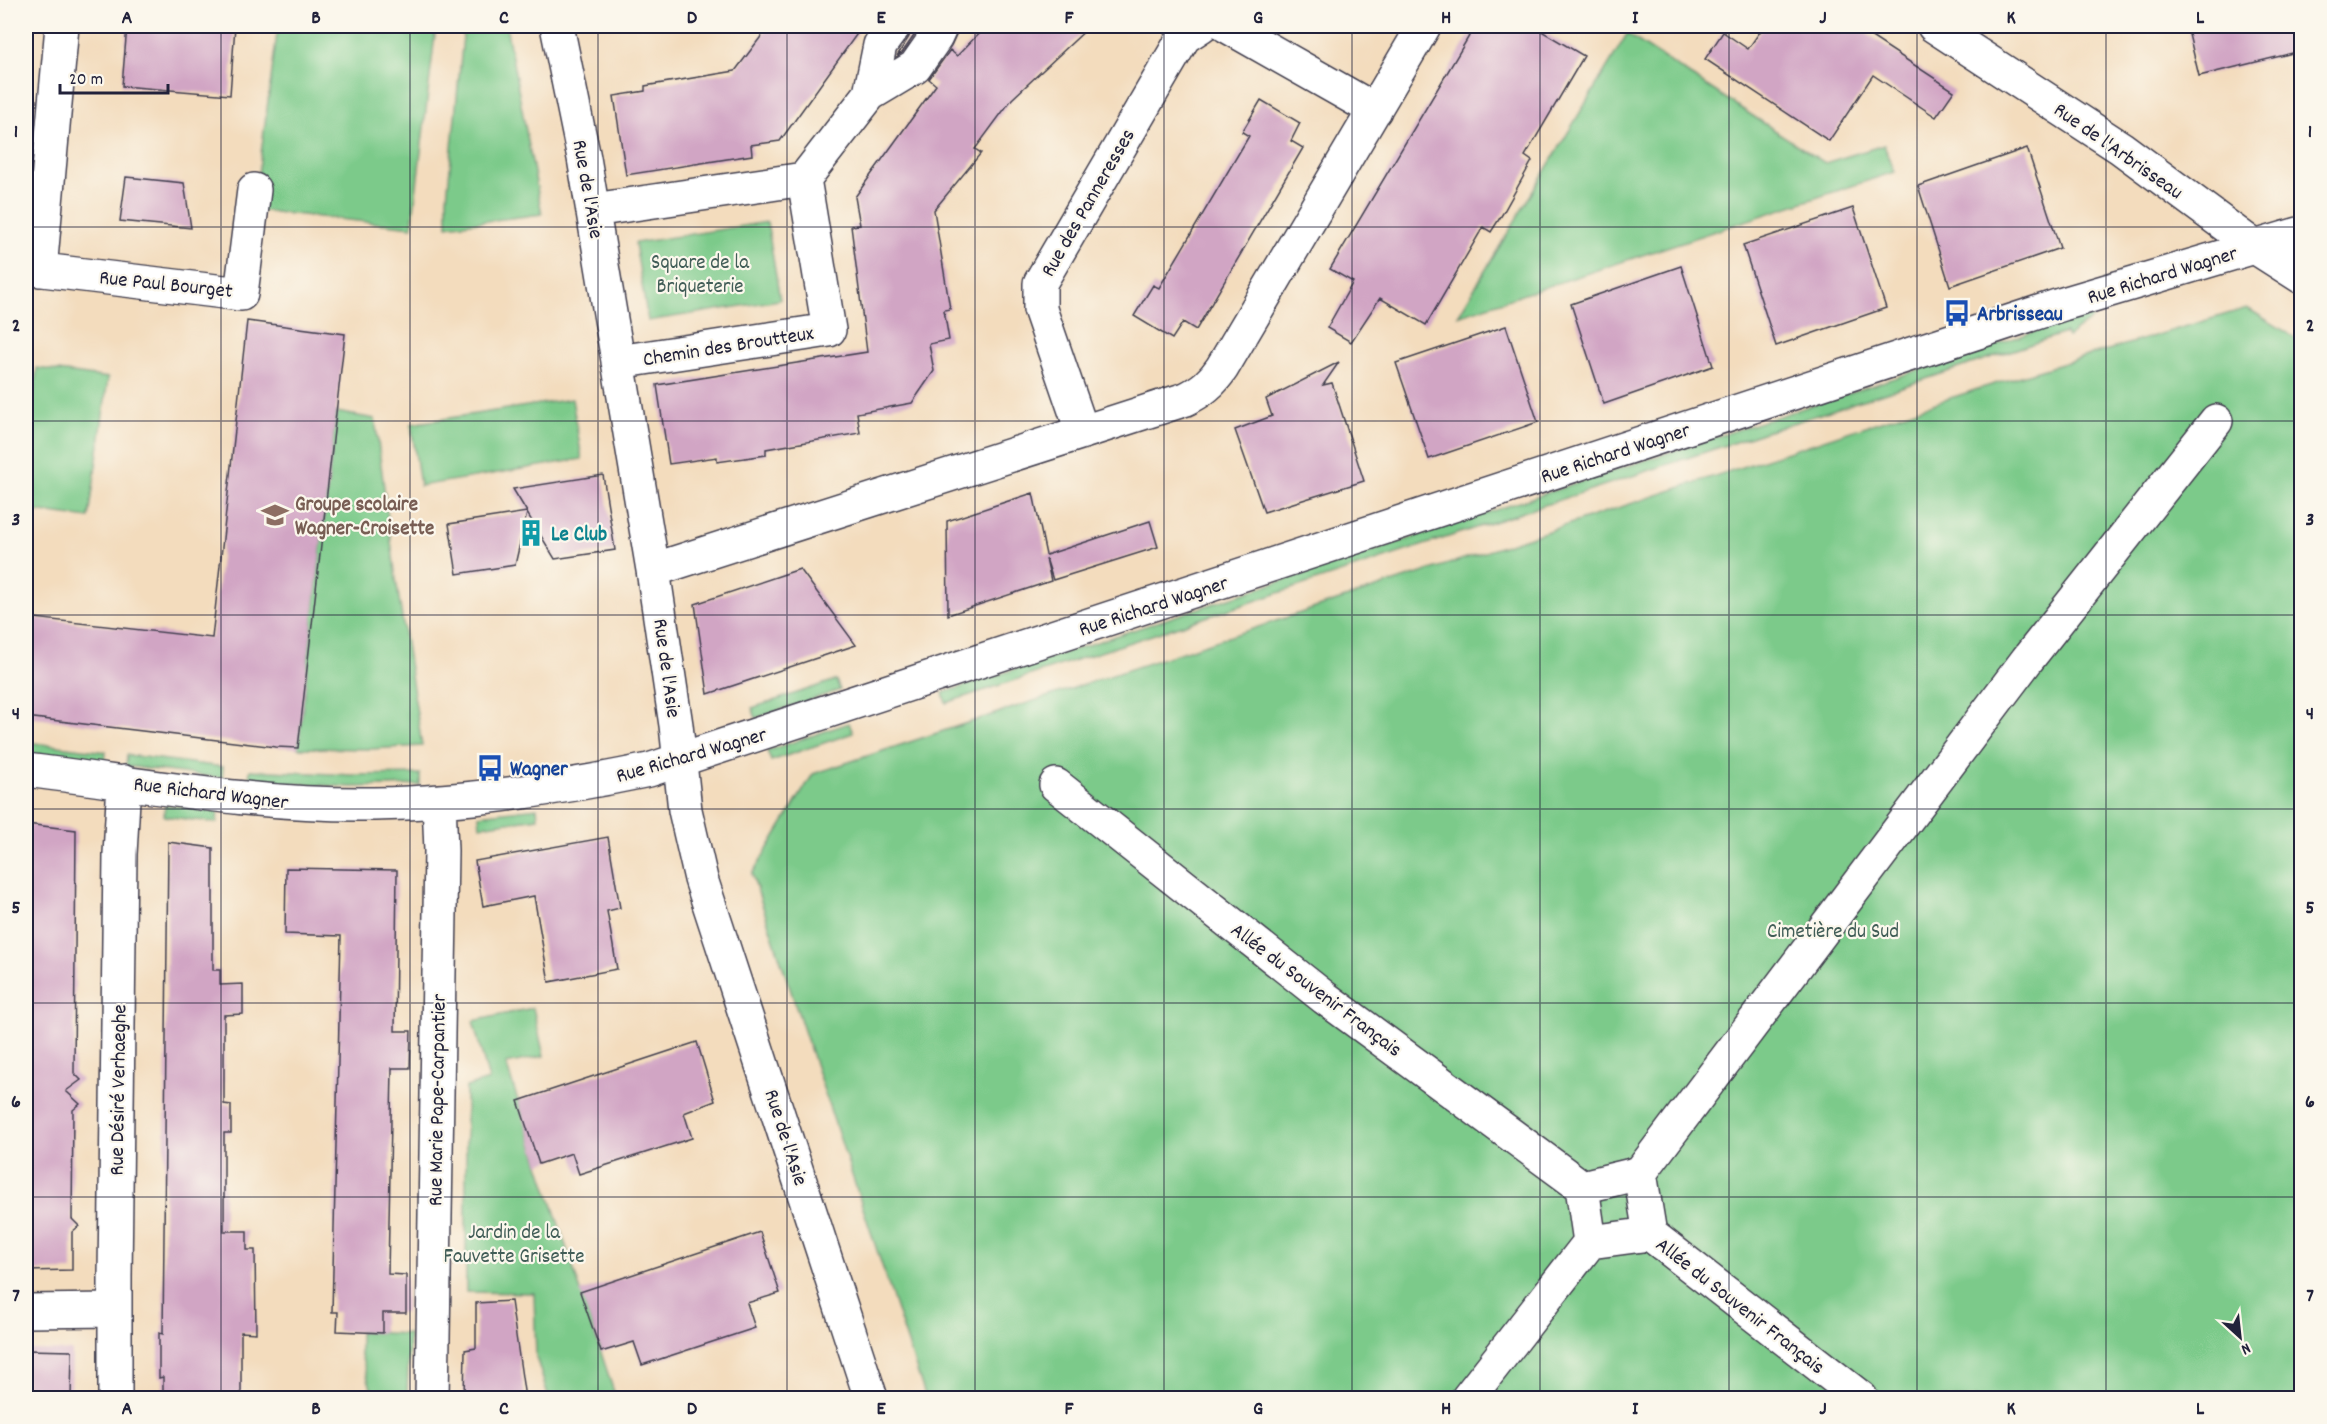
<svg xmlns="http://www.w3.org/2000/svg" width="2327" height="1424" font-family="Dekko,sans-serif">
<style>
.green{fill:#7bca8a;stroke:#4e7662;stroke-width:1.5}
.building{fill:#d1a5c4}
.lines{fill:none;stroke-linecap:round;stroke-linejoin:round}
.minor-casing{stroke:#413e4e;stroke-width:36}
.minor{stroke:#fff;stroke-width:33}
.grid{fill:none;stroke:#22223b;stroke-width:1.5;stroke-opacity:0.55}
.labels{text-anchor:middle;stroke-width:4.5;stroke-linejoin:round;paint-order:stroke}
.street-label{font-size:21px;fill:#22223b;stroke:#fbf7ec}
.park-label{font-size:21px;fill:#415d57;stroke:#fbf7ec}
.transit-label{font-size:21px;font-weight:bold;fill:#164399;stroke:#fbf7ec;text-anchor:start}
.education-label{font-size:21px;font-weight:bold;fill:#785e54;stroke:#fbf7ec;text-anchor:start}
.culture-label{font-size:21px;font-weight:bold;fill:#0d838f;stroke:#fbf7ec;text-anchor:start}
.neatline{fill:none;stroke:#22223b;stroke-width:2}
.grid-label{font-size:20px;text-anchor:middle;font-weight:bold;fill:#22223b}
</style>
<rect width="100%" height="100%" fill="#fbf7ec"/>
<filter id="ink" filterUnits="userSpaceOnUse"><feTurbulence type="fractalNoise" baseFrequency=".0167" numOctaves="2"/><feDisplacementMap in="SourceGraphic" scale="12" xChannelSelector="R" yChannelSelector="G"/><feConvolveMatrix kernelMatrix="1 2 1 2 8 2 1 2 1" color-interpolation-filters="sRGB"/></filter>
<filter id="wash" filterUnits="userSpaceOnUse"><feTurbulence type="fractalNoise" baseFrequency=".008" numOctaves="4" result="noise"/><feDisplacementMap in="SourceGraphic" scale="24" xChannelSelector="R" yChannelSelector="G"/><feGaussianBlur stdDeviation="1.35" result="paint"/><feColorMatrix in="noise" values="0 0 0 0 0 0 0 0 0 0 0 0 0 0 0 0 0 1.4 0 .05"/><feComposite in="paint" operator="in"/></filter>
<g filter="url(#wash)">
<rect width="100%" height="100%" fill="#f3dcbd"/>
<path class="green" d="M278 26H322L390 33 391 26H436L412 227 256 210 258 176Z
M464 26H506L542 214 447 226V198Z
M1627 34 1825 163 1884 145 1894 172 1458 316Z
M767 222 780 300 648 321 635 243Z
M2247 308 2288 333 2301 344V1398H926L752 874 813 774 1978 389Z
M2087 314 2093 318 2067 337 2065 333 946 703 943 693Z
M37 368 108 378 89 518 26 510V457Z
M572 399 582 459 420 486 411 424Z
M336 412 375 419 396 579 422 746 371 749 298 748Z
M836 680 840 690 756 718 752 708Z
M849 723 853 733 771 761 767 751Z
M26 742 106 752 105 763 26 753Z
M127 755 223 767 222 778 126 766Z
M250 770 352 775 420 774V785L351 787 249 781Z
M165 805 218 811 217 823 164 816Z
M537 808 538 818 480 826 479 815Z
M533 1008 544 1056 506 1064 616 1398H549L536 1357 534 1293 466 1292V1087L489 1080 473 1021Z
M360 1332 409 1334 407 1398H374L360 1352Z"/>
<g id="blocks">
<path class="building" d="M127 26H235L230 95 122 86Z
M769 26H871L866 32 861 28 780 141 751 145 752 155 626 175 614 96 645 91V86L735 71Z
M912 26 920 27 902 53 897 56 909 37Z
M986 26H1090L1012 99 975 149 981 153 934 210 950 309 944 310 949 340 929 344 934 371 912 403 857 413 860 433 766 449V455L717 462V457L669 464 657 385 867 352 851 226 860 225 855 197 936 85 929 79 950 50 957 56Z
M1475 26H1533L1584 56 1525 156 1532 161 1503 213 1491 232 1483 227 1426 325 1380 298 1351 342 1327 328 1353 282 1330 269Z
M1764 26H1855L1954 91 1936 117 1873 75 1829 141 1705 59 1723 32 1748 49Z
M2187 26H2301V51L2199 76Z
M1261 100 1300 123 1291 141 1303 148 1196 330 1183 322 1172 339 1134 316 1153 285 1159 288 1249 136 1242 132Z
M2027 148 2060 248 1950 286 1918 186Z
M126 177 184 183 191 228 120 221Z
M1853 208 1886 308 1776 346 1743 245Z
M1681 266 1713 366 1604 404 1571 304Z
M247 321 345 334 298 748 276 747 26 717V617L212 638Z
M1506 326 1538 422 1429 459 1396 363Z
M1339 362 1323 385 1332 383 1364 481 1264 512 1235 430 1272 416 1266 399Z
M603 475 615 550 555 559 527 513 515 565 457 574 449 524 527 512 513 489Z
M1033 493 1046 555 1150 521 1158 547 1053 580 1046 558 1051 581 948 615 947 521Z
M800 569 856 645 708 694 695 604Z
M26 824 76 830 74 1073 81 1080 66 1091 80 1104 73 1110 72 1219 79 1226 72 1232V1270L26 1271Z
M608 837 620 908 607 911 617 969 549 982 534 896 483 906 475 861Z
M168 842 213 848V970H220V985L243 984V1014L224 1015V1104L231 1105V1133H224V1231H247V1250H255L256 1333 241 1332V1398H163V1377L159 1378V1333L163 1334Z
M286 868 397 870 395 1031H411L410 1068H392L388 1274 406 1275V1313H383V1333L337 1331 338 1312H332L341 936 285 934Z
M697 1042 715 1101 684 1113 692 1138 579 1174 572 1153 539 1164 518 1101Z
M760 1232 780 1293 747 1303 755 1328 642 1365 634 1342 601 1352 580 1292Z
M511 1301 525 1398H464L465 1350 476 1348V1303Z
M26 1350 72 1351 71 1398H26Z"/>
</g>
</g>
<g filter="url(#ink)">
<use href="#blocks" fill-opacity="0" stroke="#413e4e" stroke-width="1.5"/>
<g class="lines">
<defs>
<path id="minor" d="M557 26 584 158 653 570 676 725 685 810 701 879 871 1398
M1227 26 1375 110
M1934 26 2121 148 2255 247 2302 277
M870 94 880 45 894 26
M593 210 804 179 870 94 915 67 936 37 941 26
M26 268 241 294 254 190
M40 270 62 26
M618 362 829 330 804 179
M1082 431 1040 309V283L1184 37 1201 26
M653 570 1186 399C1202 391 1212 383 1222 368L1424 26
M26 770C141 784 257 806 374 804 467 803 558 789 649 770L2063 304 2302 233
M1056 785 1325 998 1582 1187
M1650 1234 1861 1398
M1590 1242 1650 1234 1640 1173
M26 1311 115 1310
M115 1398V1277L120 854 124 782
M432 1398 441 851 439 801
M1468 1398 1590 1242 1582 1187 1640 1173 2027 660 2216 421"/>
</defs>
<use href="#minor" class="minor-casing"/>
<use href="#minor" class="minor"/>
</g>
</g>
<path class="grid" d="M221 26V1398M410 26V1398M598 26V1398M787 26V1398M975 26V1398M1164 26V1398M1352 26V1398M1540 26V1398M1729 26V1398M1917 26V1398M2106 26V1398M26 227H2302M26 421H2302M26 615H2302M26 809H2302M26 1003H2302M26 1197H2302"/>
<defs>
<symbol id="bus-bare" viewBox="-9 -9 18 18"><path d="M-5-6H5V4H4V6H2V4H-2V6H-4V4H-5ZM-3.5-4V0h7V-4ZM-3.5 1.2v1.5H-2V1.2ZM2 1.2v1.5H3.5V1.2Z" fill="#1a4fb4" stroke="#fbf7ec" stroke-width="2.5" paint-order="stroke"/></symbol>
<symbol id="school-bare" viewBox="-9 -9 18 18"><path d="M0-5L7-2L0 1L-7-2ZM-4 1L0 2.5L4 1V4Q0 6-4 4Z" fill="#8d6e63" stroke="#fbf7ec" stroke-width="2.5" paint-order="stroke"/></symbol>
<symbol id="building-bare" viewBox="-9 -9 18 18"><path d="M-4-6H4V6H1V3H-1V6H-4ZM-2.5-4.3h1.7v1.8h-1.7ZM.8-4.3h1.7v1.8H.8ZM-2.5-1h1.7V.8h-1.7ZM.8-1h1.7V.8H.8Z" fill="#0f9aa8" stroke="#fbf7ec" stroke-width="2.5" paint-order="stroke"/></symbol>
</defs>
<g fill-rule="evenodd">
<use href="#bus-bare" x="1938" y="294" width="38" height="38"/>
<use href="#school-bare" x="256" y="496" width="38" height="38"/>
<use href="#building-bare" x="512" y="514" width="38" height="38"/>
<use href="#bus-bare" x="471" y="749" width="38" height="38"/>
</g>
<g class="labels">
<g class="street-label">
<text transform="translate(2119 150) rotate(35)" y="7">Rue de l'Arbrisseau</text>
<text transform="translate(589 189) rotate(80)" y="7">Rue de l'Asie</text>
<text transform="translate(1087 202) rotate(-60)" y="7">Rue des Panneresses</text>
<text transform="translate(2162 274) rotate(-17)" y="7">Rue Richard Wagner</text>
<text transform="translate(166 283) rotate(6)" y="7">Rue Paul Bourget</text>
<text transform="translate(728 345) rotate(-9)" y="7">Chemin des Broutteux</text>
<text transform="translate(1615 452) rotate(-18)" y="7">Rue Richard Wagner</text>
<text transform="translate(1153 605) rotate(-18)" y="7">Rue Richard Wagner</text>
<text transform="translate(668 668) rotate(82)" y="7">Rue de l'Asie</text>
<text transform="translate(691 754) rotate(-16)" y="7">Rue Richard Wagner</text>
<text transform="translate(211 792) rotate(7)" y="7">Rue Richard Wagner</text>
<text transform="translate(1317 989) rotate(37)" y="7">Allée du Souvenir Français</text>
<text transform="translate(117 1090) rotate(-89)" y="7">Rue Désiré Verhaeghe</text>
<text transform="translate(436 1100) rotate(-89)" y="7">Rue Marie Pape-Carpantier</text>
<text transform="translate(787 1137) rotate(72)" y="7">Rue de l'Asie</text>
<text transform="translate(1741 1305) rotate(38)" y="7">Allée du Souvenir Français</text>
</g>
<g class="park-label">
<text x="700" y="268">Square de la<tspan x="700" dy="24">Briqueterie</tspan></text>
<text x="1833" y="937">Cimetière du Sud</text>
<text x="514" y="1238">Jardin de la<tspan x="514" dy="24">Fauvette Grisette</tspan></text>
</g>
<g class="transit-label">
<text x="1977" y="320">Arbrisseau</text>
<text x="510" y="775">Wagner</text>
</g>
<g class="education-label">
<text x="295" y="510">Groupe scolaire<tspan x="295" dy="24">Wagner-Croisette</tspan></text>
</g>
<g class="culture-label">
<text x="551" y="540">Le Club</text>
</g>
</g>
<rect width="2327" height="1424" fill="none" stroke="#fbf7ec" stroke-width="66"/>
<g transform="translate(2240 1337) rotate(153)" stroke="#fbf7ec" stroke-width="4.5" paint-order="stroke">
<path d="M0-4.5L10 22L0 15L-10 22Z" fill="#22223b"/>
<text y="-9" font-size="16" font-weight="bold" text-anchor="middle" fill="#22223b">N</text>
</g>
<path d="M60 84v9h108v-9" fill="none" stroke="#22223b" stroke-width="3"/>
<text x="69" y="84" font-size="18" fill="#22223b" stroke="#fbf7ec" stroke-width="4.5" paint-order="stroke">20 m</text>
<rect x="33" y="33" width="2261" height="1358" class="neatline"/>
<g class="grid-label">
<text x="127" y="23">A</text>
<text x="316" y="23">B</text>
<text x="504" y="23">C</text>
<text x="692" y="23">D</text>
<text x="881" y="23">E</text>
<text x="1069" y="23">F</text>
<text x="1258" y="23">G</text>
<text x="1446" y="23">H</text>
<text x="1635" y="23">I</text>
<text x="1823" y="23">J</text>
<text x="2011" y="23">K</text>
<text x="2200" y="23">L</text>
<text x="16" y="137">1</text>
<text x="2310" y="137">1</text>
<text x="16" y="331">2</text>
<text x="2310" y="331">2</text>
<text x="16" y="525">3</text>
<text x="2310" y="525">3</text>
<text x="16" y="719">4</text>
<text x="2310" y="719">4</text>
<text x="16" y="913">5</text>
<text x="2310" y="913">5</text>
<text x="16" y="1107">6</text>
<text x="2310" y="1107">6</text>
<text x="16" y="1301">7</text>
<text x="2310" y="1301">7</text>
<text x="127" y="1414">A</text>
<text x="316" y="1414">B</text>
<text x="504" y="1414">C</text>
<text x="692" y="1414">D</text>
<text x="881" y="1414">E</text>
<text x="1069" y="1414">F</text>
<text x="1258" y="1414">G</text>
<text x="1446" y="1414">H</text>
<text x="1635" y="1414">I</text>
<text x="1823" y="1414">J</text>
<text x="2011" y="1414">K</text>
<text x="2200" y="1414">L</text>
</g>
</svg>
